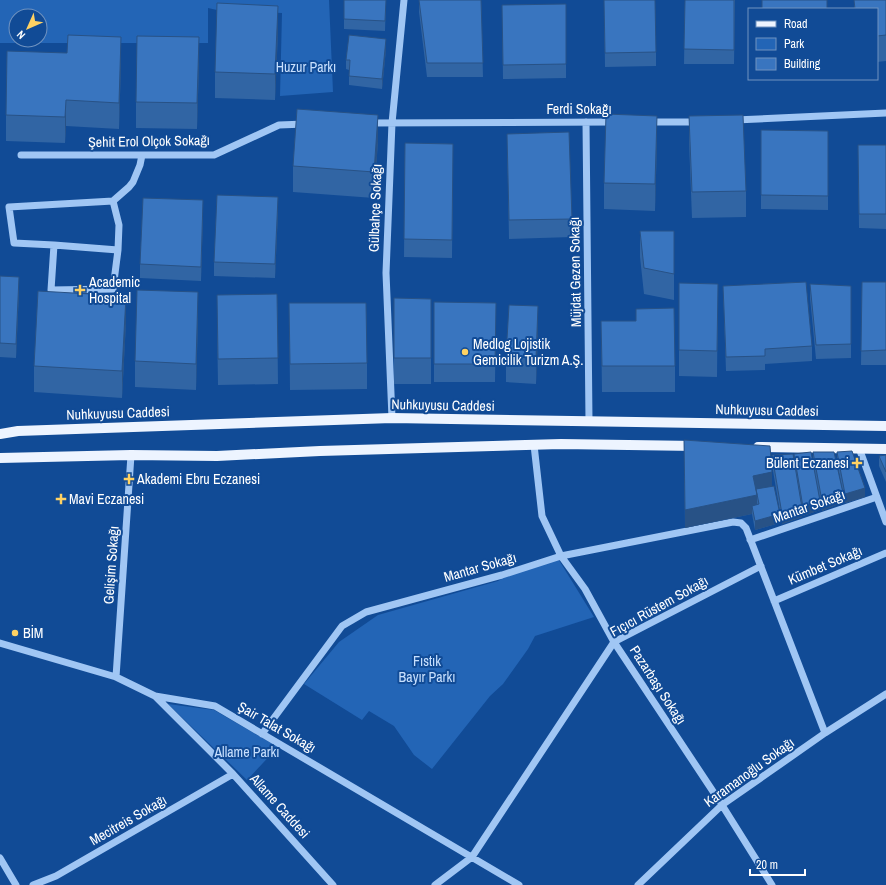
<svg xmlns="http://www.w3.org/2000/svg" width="886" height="885" font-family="'Archivo Narrow',sans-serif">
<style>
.green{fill:#2365b6;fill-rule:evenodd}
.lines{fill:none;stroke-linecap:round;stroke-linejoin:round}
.minor{stroke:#a0c6f4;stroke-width:7}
.major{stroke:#edf4ff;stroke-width:10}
.wall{fill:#3165a4}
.shaded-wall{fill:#285286}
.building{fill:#3975bf;stroke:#285286}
.poi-dot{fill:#ffd263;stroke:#114b96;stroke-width:1.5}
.labels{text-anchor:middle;stroke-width:4;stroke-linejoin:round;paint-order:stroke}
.park-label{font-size:14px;fill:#c8e0fe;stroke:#114b96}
.street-label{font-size:14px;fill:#fff;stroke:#114b96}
.poi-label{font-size:14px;fill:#fff;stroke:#114b96;text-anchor:start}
</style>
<rect width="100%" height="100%" fill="#114b96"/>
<path class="green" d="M0 0H329L333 92 280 96 282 13 217 10 208 8V43H0ZM16 16H40V40H16Z
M557 557 594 617 535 636 528 649 503 684 490 696 432 769 414 755 394 726 369 711 362 720 304 684 339 642 378 615 498 581 519 569Z
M168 704 214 710 278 747 247 780Z"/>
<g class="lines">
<path class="minor" d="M735 120 886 113
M586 122 589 421
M649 122H699
M369 123 615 122
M21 155H214L279 125 305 124
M113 201 119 225 118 250 113 289 51 290 54 245 118 250
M54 245 14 243 9 207 113 201 129 187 133 182 140 165 142 155
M392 418 386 273 392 123 404 0
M534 445 542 516 561 556 585 589 614 642 722 805 772 885
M859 448 886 522
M750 540 877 497
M774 601 886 553
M0 643 116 677 155 696 215 706 519 885
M116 677 131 455
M155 696 233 774 333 885
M262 734 342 626 366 612 502 575 561 556 733 522 741 523 746 528 825 733
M0 858 16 885
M33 885 56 876 233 774
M435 885 472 857 614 642 761 566
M638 885 722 805 825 733 886 694"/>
<path class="major" d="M0 434 18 431 392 418 886 426
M758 447 886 449
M0 458 131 455 217 456 320 451 561 444 696 446"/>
</g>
<path class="wall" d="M344 0H386L385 31 344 29Z
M419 0H481L483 77H427L419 12Z
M604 0 656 52V66L605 67Z
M685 0H735L734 64H684Z
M854 0H886V61L877 62V9H854Z
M566 4V78L503 79 502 5Z
M278 32 275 100 215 98V72Z
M386 49 382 89 349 85V70L346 69V60Z
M121 63 119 129 66 126 65 143 6 141V115Z
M199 63 197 129 136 128V102Z
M689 116 746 191V217L692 218 689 142Z
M761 130 828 131V210L761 209Z
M507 134 572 219V237L509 239Z
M378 141 374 198 293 192V166Z
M657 142 655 211 604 209V183Z
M405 143 453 144 452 258 404 257Z
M858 145H886V229L859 228Z
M278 212 275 278 214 276V262Z
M203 214 201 281 140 278V264Z
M640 231 674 274V300L644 294 640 257Z
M0 276 19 291 16 358 0 357Z
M862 282H886V365H861Z
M679 283 718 284 717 377 679 376Z
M810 284 851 286V358L816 359 810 298Z
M723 286 812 346V361L765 364V370L726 371Z
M277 294 278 384 218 385 217 321Z
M394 298 431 299V384H394Z
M434 302 496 303 495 382H434Z
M289 303 367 363V389L290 390Z
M198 318 196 390 135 387V361Z
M601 321 675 366V392H602Z
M126 322 122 398 34 392V366Z
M538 332 536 384 506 382V356Z
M684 440 772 487 780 523 755 530 752 514 685 528Z
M813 452 843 502 822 511 818 489 820 510 803 516 795 467 802 517 782 524 772 465V455L794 463V454L813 460Z
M837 452 865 497 845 503 837 462Z
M886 455V482L879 466V456Z"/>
<path class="shaded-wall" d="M278 6V32L275 100V74Z
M121 37V63L119 129V103Z
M199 37V63L197 129V103Z
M386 39V49L382 89V79Z
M66 100V126L65 143V117Z
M378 115V141L374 198V172Z
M657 116V142L655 211V184Z
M278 197V212L275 278V264Z
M203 200V214L201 281V267Z
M19 277V291L16 358V344Z
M198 292V318L196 390V364Z
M126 296V322L122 398V371Z
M538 306V332L536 384V358Z
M772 472V490L756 489V494L753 476Z
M865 488V497L845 503V494Z
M843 493V502L822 511V501Z
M757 495V513L752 506V514L685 528V510Z
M820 501V510L803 516V507Z
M802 508V517L782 524V514Z
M780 514V523L755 530V521Z"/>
<path class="building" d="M344 0H386L385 21 344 19Z
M419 0H481L483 63H427Z
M604 0H655L656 52 605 53Z
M685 0H734V50L684 49Z
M762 0H827V9H762Z
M854 0H886V35L877 36V9H855Z
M217 3 278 6 275 74 215 72Z
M566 4V64L503 65 502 5Z
M68 35 121 37 119 103 66 100 65 117 6 115 7 51 67 53Z
M349 35 386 39 382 79 349 76 350 60H346Z
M137 36 199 37 197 103 136 102Z
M297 109 378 115 374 172 293 166Z
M606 114 657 116 655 184 604 183Z
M743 115 746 191 692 192 689 116Z
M761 130 828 131V196L761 195Z
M569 132 572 219 509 220 507 134Z
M405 143 453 144 452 240 404 239Z
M858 145H886V214H859Z
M217 195 278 197 275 264 214 262Z
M143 198 203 200 201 267 140 264Z
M640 231H674V274L644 268Z
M0 276 19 277 16 344 0 343Z
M806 282 812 346 765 349V356L726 357 723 286Z
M862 282H886V350L861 351Z
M679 283 718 284 717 351 679 350Z
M810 284 851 286V344L816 345Z
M137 290 198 292 196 364 135 361Z
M38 291 126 296 122 371 34 366Z
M277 294 278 358 218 359 217 295Z
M394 298 431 299V358H394Z
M434 302 496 303 495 364H434Z
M289 303H366L367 363 290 364Z
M509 305 538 306 536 358 506 356Z
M674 308 675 366H602L601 321H636V309Z
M684 440 770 446 772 472 753 476 757 495 685 510Z
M852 451 865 488 845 494 837 452Z
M811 452 820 501 803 507 794 454Z
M813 452H834L843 493 822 501Z
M793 454 802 508 782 514 772 455Z
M886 455V472L879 456Z
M774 486 780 514 755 521 752 506 759 504 756 489Z"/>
<g class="poi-dot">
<path d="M78 284h4v4h4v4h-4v4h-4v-4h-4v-4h4z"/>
<circle cx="465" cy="352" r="4"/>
<path d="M855 457h4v4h4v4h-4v4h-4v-4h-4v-4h4z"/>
<path d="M127 473h4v4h4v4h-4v4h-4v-4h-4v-4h4z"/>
<path d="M59 493h4v4h4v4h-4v4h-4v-4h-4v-4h4z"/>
<circle cx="15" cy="633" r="4"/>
</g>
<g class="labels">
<g class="park-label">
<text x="306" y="72">Huzur Parkı</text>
<text x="427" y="666">Fıstık<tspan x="427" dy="16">Bayır Parkı</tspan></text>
<text x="247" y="757">Allame Parkı</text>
</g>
<g class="street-label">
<text x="579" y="114">Ferdi Sokağı</text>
<text transform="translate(149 141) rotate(-1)" y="5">Şehit Erol Olçok Sokağı</text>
<text transform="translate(375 208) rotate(-88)" y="5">Gülbahçe Sokağı</text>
<text transform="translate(575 272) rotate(-91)" y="5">Müjdat Gezen Sokağı</text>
<text transform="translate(443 405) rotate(1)" y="5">Nuhkuyusu Caddesi</text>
<text transform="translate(767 410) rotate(1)" y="5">Nuhkuyusu Caddesi</text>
<text transform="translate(118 413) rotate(-2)" y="5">Nuhkuyusu Caddesi</text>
<text transform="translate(809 506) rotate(-19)" y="5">Mantar Sokağı</text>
<text transform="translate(111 565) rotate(-86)" y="5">Gelişim Sokağı</text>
<text transform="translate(825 565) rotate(-23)" y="5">Kümbet Sokağı</text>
<text transform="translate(480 567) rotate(-16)" y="5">Mantar Sokağı</text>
<text transform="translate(659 606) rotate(-29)" y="5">Fıçıcı Rüstem Sokağı</text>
<text transform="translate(658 685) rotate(57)" y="5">Pazarbaşı Sokağı</text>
<text transform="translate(277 727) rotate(30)" y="5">Şair Talat Sokağı</text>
<text transform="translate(749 772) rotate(-36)" y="5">Karamanoğlu Sokağı</text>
<text transform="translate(280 806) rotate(48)" y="5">Allame Caddesi</text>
<text transform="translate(128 820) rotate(-30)" y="5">Mecitreis Sokağı</text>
</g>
<g class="poi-label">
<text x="89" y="287">Academic<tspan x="89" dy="16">Hospital</tspan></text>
<text x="473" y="349">Medlog Lojistik<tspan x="473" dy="16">Gemicilik Turizm A.Ş.</tspan></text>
<text x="849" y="468" text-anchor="end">Bülent Eczanesi</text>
<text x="137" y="484">Akademi Ebru Eczanesi</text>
<text x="69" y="504">Mavi Eczanesi</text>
<text x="23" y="638">BİM</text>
</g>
</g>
<rect x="748" y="8" width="130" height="72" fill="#114b96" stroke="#7093c0"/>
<rect x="756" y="21" width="20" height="6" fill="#edf4ff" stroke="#7093c0"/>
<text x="784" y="28" font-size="12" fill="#ffffff">Road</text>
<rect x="756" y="38" width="20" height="12" fill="#2365b6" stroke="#7093c0"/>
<text x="784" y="48" font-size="12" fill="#ffffff">Park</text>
<rect x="756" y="58" width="20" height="12" fill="#3975bf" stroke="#7093c0"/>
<text x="784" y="68" font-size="12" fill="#ffffff">Building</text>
<g transform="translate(28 28) rotate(225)"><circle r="19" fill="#114b96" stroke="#7093c0"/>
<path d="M0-3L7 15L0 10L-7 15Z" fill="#ffd263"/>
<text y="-6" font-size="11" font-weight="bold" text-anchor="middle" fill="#ffffff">N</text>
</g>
<path d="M750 869v6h55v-6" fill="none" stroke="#ffffff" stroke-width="2"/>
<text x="756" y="869" font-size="12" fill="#ffffff" stroke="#114b96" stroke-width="3" paint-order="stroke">20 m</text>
</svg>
